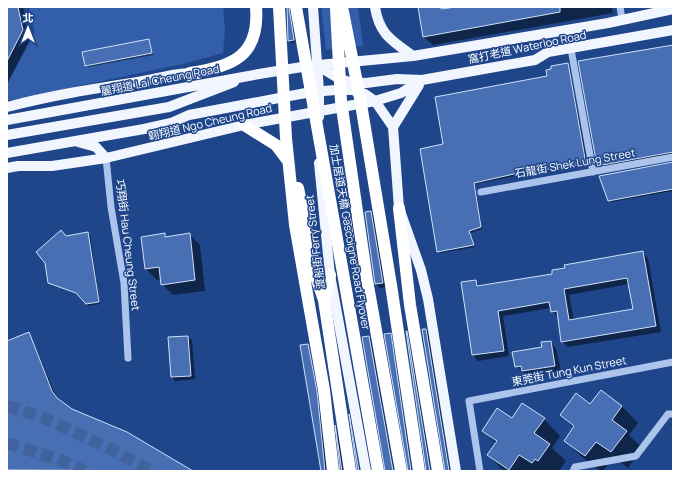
<svg xmlns="http://www.w3.org/2000/svg" width="680" height="478" font-family="Manrope,'Noto Sans TC',sans-serif">
<style>
.green{fill:#335ea9}
.shadow{fill:#0007;fill-rule:evenodd}
.building{fill:#486fb3;stroke:#d1e0f9;fill-rule:evenodd}
.lines{fill:none;stroke-linecap:round;stroke-linejoin:round}
.highway-tunnel{stroke:#41629c;stroke-width:12;stroke-dasharray:12 6;stroke-linecap:butt}
.minor{stroke:#acc4ec;stroke-width:7}
.major{stroke:#f1f5fe;stroke-width:10}
.highway{stroke:#fff;stroke-width:12}
.labels{text-anchor:middle;stroke-width:3;stroke-linejoin:round;paint-order:stroke}
.street-label{font-size:11px;fill:#fff;stroke:#1f468b}
</style>
<rect width="100%" height="100%" fill="#1f468b"/>
<path class="green" d="M29 7H223L225 29 223 53 183 64 7 101V84L35 33Z
M321 7H358L363 46 326 50Z"/>
<path class="shadow" d="M7 7H23L30 39 7 84Z
M287 7H294L298 44H296L292 17 290 22 294 44 289 41Z
M420 7H612L613 13 433 45 424 37Z
M149 40 153 55 88 67 86 66Z
M673 46V154L600 167 598 165Z
M568 64 588 165 516 176 475 184 482 229 470 233 475 247 440 253 438 251 444 145Z
M673 163V191L611 202 609 200Z
M371 212 375 216 386 287 380 288 376 284Z
M350 216 353 219 363 288 361 286Z
M88 234 90 235 100 304 88 306 78 294 49 283 65 237Z
M164 234 168 237 189 234 200 245 205 291 173 295 162 284V279L157 280 146 269Z
M642 252 648 258 661 332 568 347 562 341 558 317 552 311 551 308 503 316 509 356 478 361 473 355 475 281 481 287 554 275ZM629 284 634 310 574 320 569 295Z
M426 330 428 331 450 471H446Z
M29 333 58 400 72 410 127 432 192 471H13L7 452V342Z
M390 334 392 336 412 471H409Z
M409 336 431 471H427Z
M188 337 192 340 195 379 175 381 172 377 169 338Z
M369 337 371 339 394 471H386Z
M550 342 556 348 561 371 529 377 516 366Z
M308 345 318 393 327 471H322Z
M601 391 622 406 638 423 629 435 642 448 628 468 613 457 603 471H600L582 457 565 441 574 428 561 415 590 406Z
M350 418 360 471H358Z
M544 419 560 436 552 448 566 461 559 471H504L488 455 496 443 483 431Z
M337 428 344 471H341Z"/>
<path class="building" d="M7 7H18L23 30 7 61Z
M287 7H289L294 40 288 41Z
M418 7H441V9L456 7H560V12L423 37Z
M149 39 152 53 85 66 82 52Z
M673 45V152L597 166 578 61Z
M568 63 586 164 514 174 474 183 481 227 469 231 474 245 437 252 420 149 443 144 435 97 547 76 546 70 551 69V66Z
M673 162V189L608 201 599 176Z
M371 211 383 283 375 284 365 212Z
M349 214H350L360 286Z
M61 230 66 236 88 232 99 302 86 304 76 293 48 283 45 263 36 252Z
M165 233V237L190 233 195 280 161 285 159 267 145 269 141 237Z
M643 251 656 326 561 342 557 311 551 312 549 302 498 311 504 351 472 355 461 282 476 280 477 286 552 274V270L565 268 564 265ZM627 278 633 309 569 320 564 289Z
M422 329H426L449 471H445Z
M406 331H407L430 471H426Z
M29 332 52 391 57 398 72 409 127 432 193 471 7 470V341Z
M391 333 411 471H408L384 334Z
M188 336 191 376 171 377 168 337Z
M369 336 393 471H385L362 337Z
M551 341 555 366 522 371 521 366 515 367 512 352 542 347 541 342Z
M308 344 317 391 325 471H321L300 345Z
M601 390 622 406 612 420 627 431 611 452 596 442 585 456 564 441 574 426 560 415 576 393 590 404Z
M522 403 545 418 534 433 550 444 538 461 535 459 532 463 519 455 509 470 487 455 497 441 482 431 497 408 512 418Z
M349 414 359 471H357Z
M335 425 342 471H340Z"/>
<g class="lines">
<path class="highway-tunnel" d="M7 406 42 417 107 447 151 471
M7 443 60 460 85 471"/>
<path class="minor" d="M620 7 622 19
M571 49 593 172
M106 158 111 207 124 283 128 358
M481 192 673 157
M480 471 469 401 673 362
M573 471 575 467 636 456 668 414H673"/>
<path class="major" d="M313 7 319 91V117
M375 7C379 34 392 41 413 56
M318 66 338 78 349 82 366 83 397 79 422 80
M7 107C52 95 98 88 143 81 160 78 181 71 198 74
M7 120 259 74 308 66 413 56 608 23 673 9
M393 127 419 85
M7 135 169 107 234 82
M78 142 96 147 106 158
M7 153 144 129 171 123 189 115 311 92 336 90H352L365 94 375 101 393 127 399 208 421 270 428 299 456 471
M319 163 330 275 366 471
M7 168 18 166H52L106 158 244 125 375 101 401 93 422 80 535 60 548 52 673 30"/>
<path class="highway" d="M279 7 286 138 295 225 324 390 333 471
M296 7 378 471
M342 7 360 98 391 285 419 471
M336 9 341 101 367 280 401 471
M190 73C232 67 260 56 256 7
M244 125 276 145 288 161
M298 188 316 277 324 300 350 471
M399 208 410 305 438 471
M324 300 330 275"/>
</g>
<g class="labels">
<g class="street-label">
<text transform="translate(527 47) rotate(-12)" y="4">窩打老道 Waterloo Road</text>
<text transform="translate(160 80) rotate(-11)" y="4">麗翔道 Lai Cheung Road</text>
<text transform="translate(210 122) rotate(-13)" y="4">翺翔道 Ngo Cheung Road</text>
<text transform="translate(575 163) rotate(-10)" y="4">石龍街 Shek Lung Street</text>
<text transform="translate(350 237) rotate(80)" y="4">加士居道天橋 Gascoigne Road Flyover</text>
<text transform="translate(315 242) rotate(-97)" y="4">渡船街 Ferry Street</text>
<text transform="translate(128 245) rotate(83)" y="4">巧翔街 Hau Cheung Street</text>
<text transform="translate(569 371) rotate(-11)" y="4">東莞街 Tung Kun Street</text>
</g>
</g>
<rect width="680" height="478" fill="none" stroke="#ffffff" stroke-width="16"/>
<g transform="translate(28 28)" stroke="#1f468b" stroke-width="3" paint-order="stroke">
<path d="M0-3L7 15L0 10L-7 15Z" fill="#ffffff"/>
<text y="-6" font-size="11" font-weight="bold" text-anchor="middle" fill="#ffffff">北</text>
</g>
</svg>
